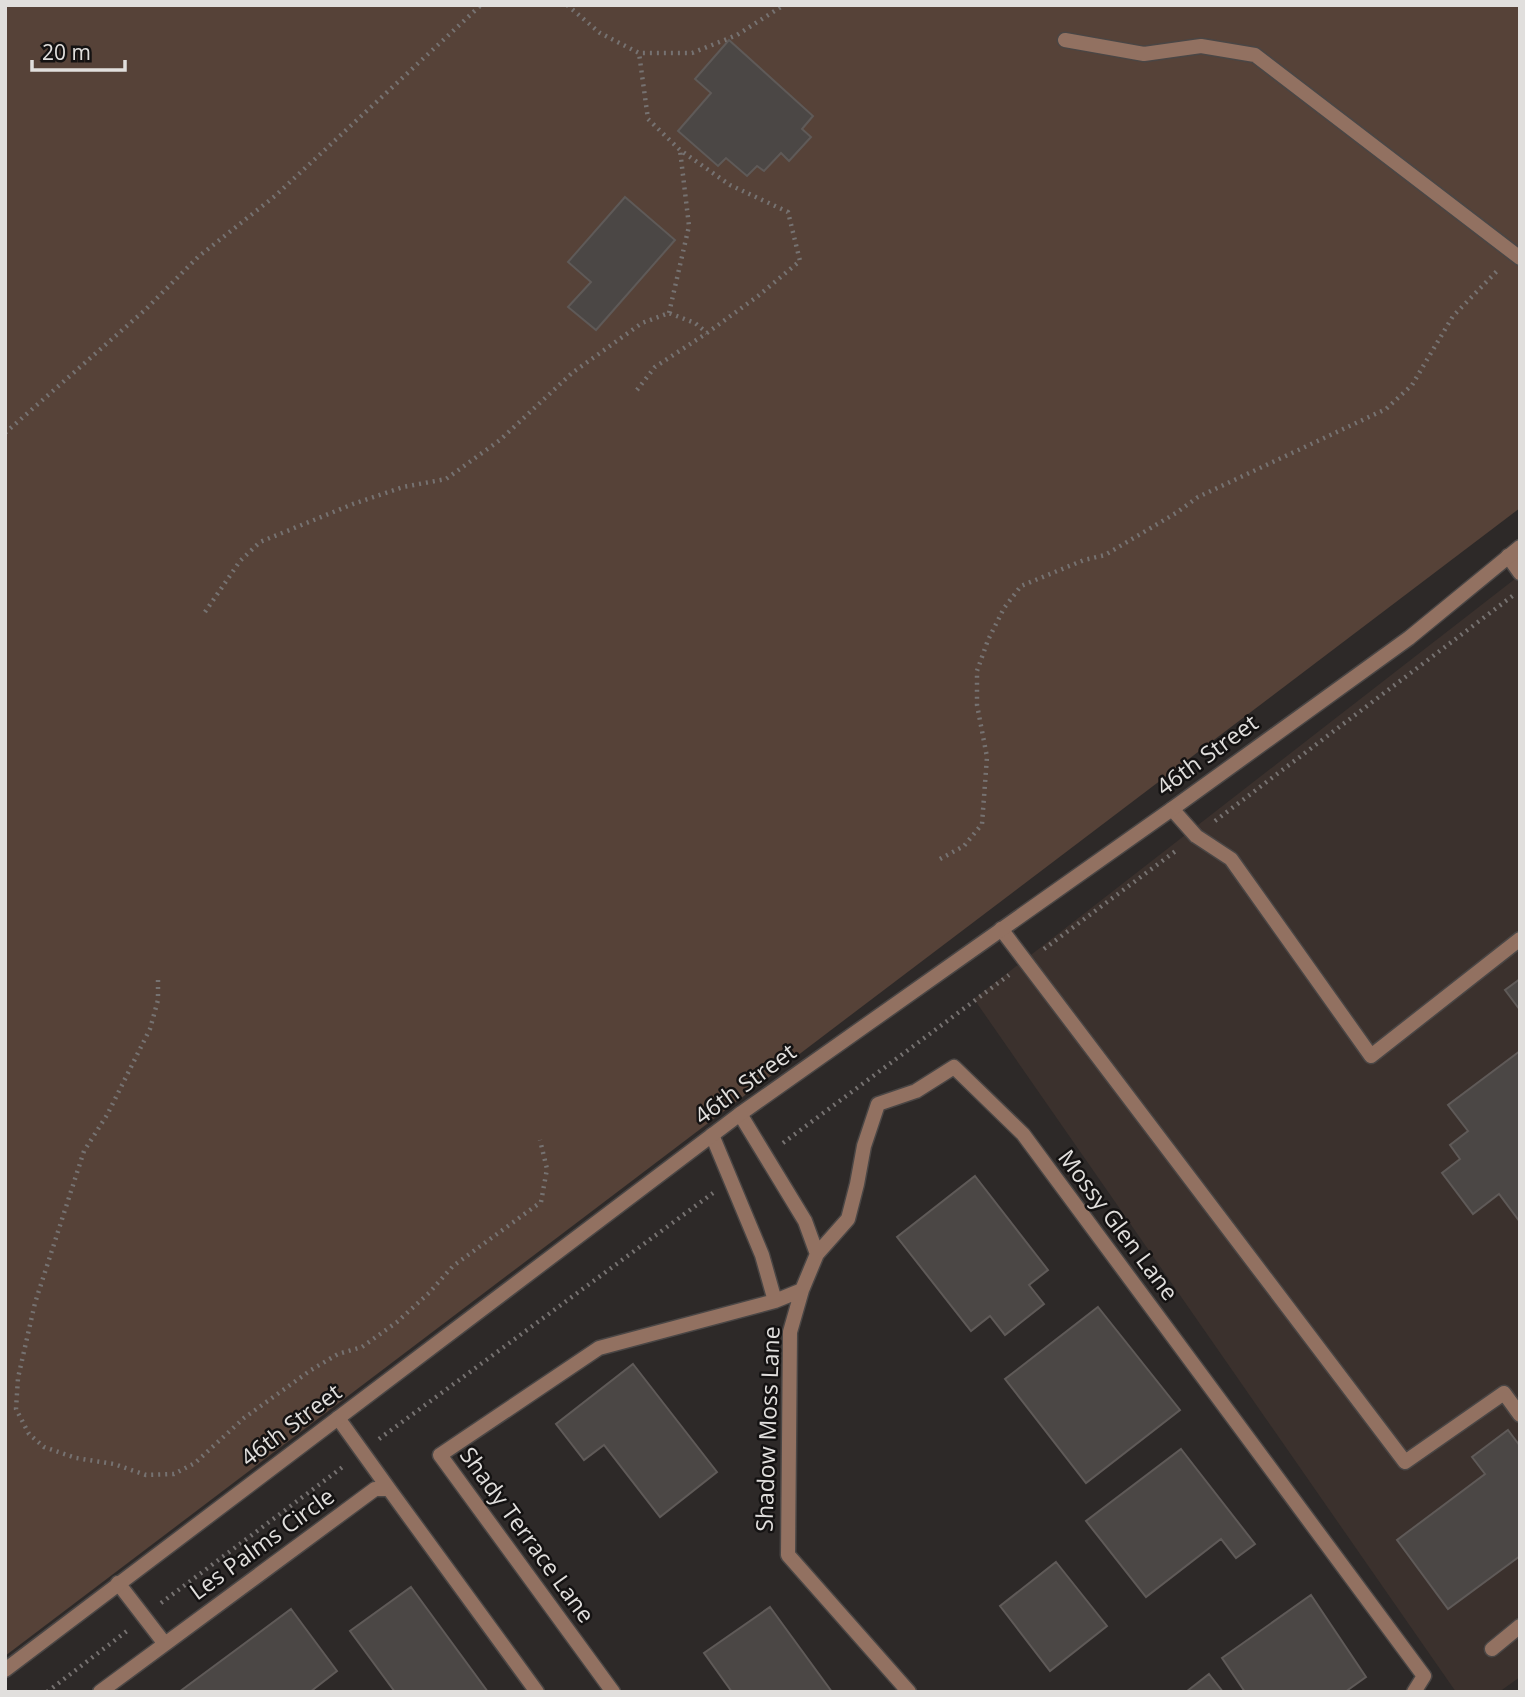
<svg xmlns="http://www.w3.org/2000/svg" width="1525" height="1697" font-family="'Open Sans',sans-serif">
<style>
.built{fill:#3b312d}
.green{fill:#564238}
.building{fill:#4b4745;stroke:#5f5a58;stroke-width:2}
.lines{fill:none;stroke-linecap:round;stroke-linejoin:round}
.service-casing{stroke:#4a4645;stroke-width:17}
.minor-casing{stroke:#4a4645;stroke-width:17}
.tertiary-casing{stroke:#4a4645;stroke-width:17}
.path{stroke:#767271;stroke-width:4.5;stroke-dasharray:2 5;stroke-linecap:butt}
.service{stroke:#927161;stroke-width:14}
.minor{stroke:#927161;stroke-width:14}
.tertiary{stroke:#927161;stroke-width:14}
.labels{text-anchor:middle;stroke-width:5;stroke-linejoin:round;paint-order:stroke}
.street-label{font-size:23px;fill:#e1dfdd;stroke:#141212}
</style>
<rect width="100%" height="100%" fill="#2d2928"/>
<path class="built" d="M1520 575V1677L1499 1692H1456L974 999Z"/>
<path class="green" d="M5 5H1520V508L5 1656Z"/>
<path class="building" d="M729 40 813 116 802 129 811 137 789 161 781 153 764 171 757 166 747 176 726 158 718 166 678 131 711 93 695 79Z
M625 197 675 240 596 330 568 307 591 282 568 262Z
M1520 979V1010L1505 990Z
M1520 1051V1222L1499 1194 1473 1214 1442 1173 1460 1159 1450 1145 1468 1131 1448 1105Z
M975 1176 1048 1270 1029 1285 1044 1304 1005 1335 990 1316 971 1331 897 1237Z
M1098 1307 1180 1410 1086 1483 1005 1379Z
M633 1364 717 1472 660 1517 604 1445 584 1460 556 1424Z
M1508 1430 1520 1446V1556L1448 1609 1397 1540 1485 1474 1472 1457Z
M1181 1449 1255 1544 1236 1558 1221 1539 1146 1597 1086 1521Z
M1056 1562 1107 1626 1050 1671 1000 1606Z
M411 1587 488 1692H395L350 1631Z
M1311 1595 1366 1677 1345 1692H1245L1222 1658Z
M770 1607 832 1692H732L704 1653Z
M291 1609 337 1671 310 1692H179Z
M1209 1674 1223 1692H1186Z"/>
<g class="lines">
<defs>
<path id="service" d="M1065 40 1144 54 1201 46 1255 55 1520 258
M1508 556 1520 573
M1172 809 1196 836 1231 859 1371 1056 1520 939
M1001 929 1405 1462 1504 1393 1520 1415
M1492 1649 1520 1626"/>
<path id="minor" d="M740 1114 805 1221 817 1254
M712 1135 762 1255 775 1301
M802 1290 790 1332 788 1555 909 1692
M338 1418 389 1489
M118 1583 165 1644
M100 1692 375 1489H389L537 1692
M613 1692 440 1455 599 1348 775 1301 802 1290 817 1254 848 1219 857 1184 864 1146 878 1104 916 1091 954 1067 1023 1134 1424 1676 1414 1692"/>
<path id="tertiary" d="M5 1670 740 1114 1172 809 1409 638 1520 547"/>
</defs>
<use href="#service" class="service-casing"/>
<use href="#minor" class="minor-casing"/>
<use href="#tertiary" class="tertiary-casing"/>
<path class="path" d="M567 5 600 33 639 53H692L737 35 784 5
M669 313 689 226 680 150
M637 390 655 367 707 333 758 296 800 261 788 212 730 185 680 150 648 119 639 53
M5 433 145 310 198 257 275 196 481 5
M205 612 240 561 260 542 353 504 403 487 446 479 500 440 572 373 642 323 669 313 695 323 707 333
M1215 821 1515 594
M940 859 964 846 982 824 987 757 977 705V671L988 640 1004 608 1021 586 1084 560 1105 555 1176 513 1198 497 1386 409 1412 385 1453 316 1499 269
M1044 949 1177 850
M158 980V1000L150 1029 107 1115 84 1151 35 1303 18 1378 16 1409 29 1434 44 1447 76 1458 114 1464 146 1475 174 1474 195 1463 244 1418 311 1370 338 1354 362 1347 397 1322 429 1293 453 1266 541 1202 547 1169 540 1140
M783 1143 1009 975
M379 1439 713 1193
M161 1603 344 1466
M47 1692 127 1631"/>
<use href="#service" class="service"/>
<use href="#minor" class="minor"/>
<use href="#tertiary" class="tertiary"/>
</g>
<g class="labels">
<g class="street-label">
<text transform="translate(1207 755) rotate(-36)" y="8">46th Street</text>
<text transform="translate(745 1084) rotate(-36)" y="8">46th Street</text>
<text transform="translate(1118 1225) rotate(53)" y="8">Mossy Glen Lane</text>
<text transform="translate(291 1425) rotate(-37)" y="8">46th Street</text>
<text transform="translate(768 1429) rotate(-88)" y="8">Shadow Moss Lane</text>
<text transform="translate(527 1535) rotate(54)" y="8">Shady Terrace Lane</text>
<text transform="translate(262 1544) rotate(-36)" y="8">Les Palms Circle</text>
</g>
</g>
<rect width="1525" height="1697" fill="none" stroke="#e1dfdd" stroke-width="14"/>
<path d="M32 60v10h93v-10" fill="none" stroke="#e1dfdd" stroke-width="3.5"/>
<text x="42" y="60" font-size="21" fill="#e1dfdd" stroke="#141212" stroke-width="5" paint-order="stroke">20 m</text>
</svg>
